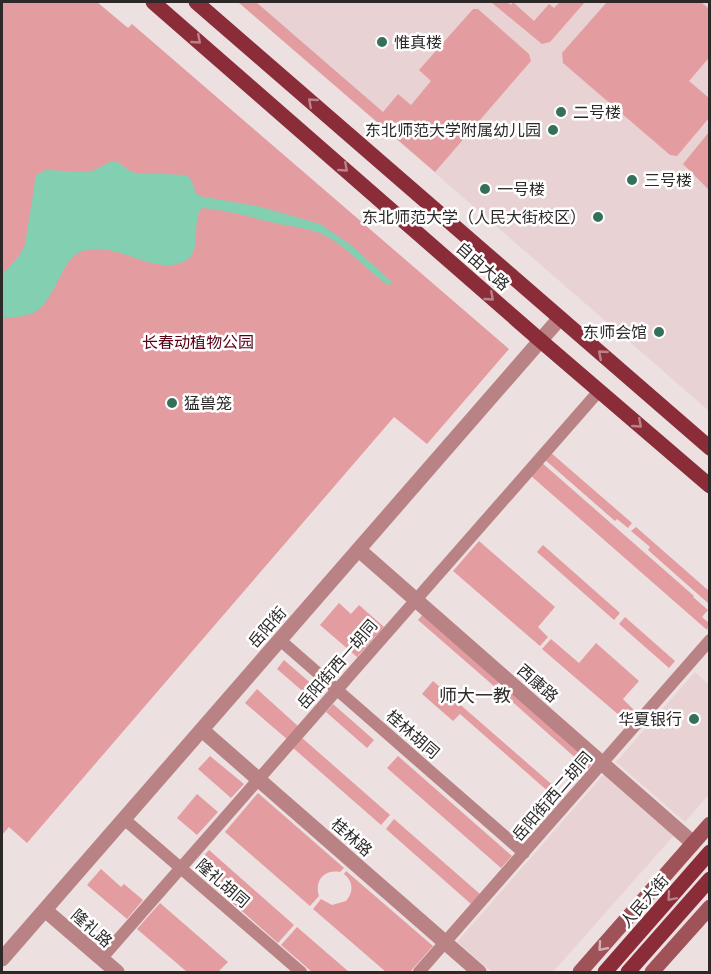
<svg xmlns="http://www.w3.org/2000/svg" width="711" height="974" font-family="'PT Sans Narrow','Noto Sans SC',sans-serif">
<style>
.built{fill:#e8d2d3}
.green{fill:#e39da0}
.water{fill:#82d0b1}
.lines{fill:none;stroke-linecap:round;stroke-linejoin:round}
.minor{stroke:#b98385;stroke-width:12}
.tertiary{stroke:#b98385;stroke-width:15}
.secondary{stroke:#9f5358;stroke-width:15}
.primary{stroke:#8a2d39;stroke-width:15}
.oneway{stroke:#b98188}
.oneway2{stroke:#d4b2b4}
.poi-dot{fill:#35705b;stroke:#fff;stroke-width:2}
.labels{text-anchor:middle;stroke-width:5;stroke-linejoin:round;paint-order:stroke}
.poi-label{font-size:16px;fill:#2d2929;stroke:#fff;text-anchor:start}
.street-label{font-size:16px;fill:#2d2929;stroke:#fff}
.park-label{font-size:16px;fill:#5a0017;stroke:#fff}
.neighbourhood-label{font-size:18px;fill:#2d2929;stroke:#fff}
</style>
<rect width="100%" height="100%" fill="#ede0e1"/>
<path class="built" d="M238 2H709V409L708 410Z
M695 672 709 685V794L685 822 616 762Z
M605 773 675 834 553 972H492L457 942Z"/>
<path class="green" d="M2 2H97L128 28 132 24 509 349 427 444 394 417 27 843 9 827 2 835Z
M238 2H256L383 112 398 94 411 105 431 81 419 70 473 9H478L529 54 531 61 435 172Z
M491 2H507L511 5 513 2 534 21 549 4 554 8 560 2H585L550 42 542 44Z
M607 2H701L709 9V60L708 59 689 81 709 98V118L677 156 670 155 563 63 562 53Z
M709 132V190L683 164Z
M550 452 632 523 628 528 617 519 615 521 544 459Z
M541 462 694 596 693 597 708 610 702 617 709 623 707 630 530 475Z
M636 527 709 591V604L648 550 650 547 631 531Z
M479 541 555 607 538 627 548 637 540 646 453 571Z
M543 545 620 613 614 620 537 552Z
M339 603 351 614 359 605 384 627 357 657 320 625Z
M424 613 501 680 495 687 418 620Z
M625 617 675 661 669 668 619 624Z
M551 639 579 663 596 643 639 681 623 699 636 712 627 722 542 649Z
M284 660 322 693 315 702 277 669Z
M433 681 564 795 559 801 460 714 453 721 422 694Z
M505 685 594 762 588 769 500 691Z
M257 689 299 727 288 740 245 703Z
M333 704 374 740 367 748 326 712Z
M301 737 390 815 381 825 292 747Z
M210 756 244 784 231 798 198 769Z
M398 756 512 856 501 868 387 768Z
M258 793 344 868 340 872C324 869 314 881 319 896L310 906 225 832Z
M197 794 218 812 197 835 177 818Z
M394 819 480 894 471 904 386 829Z
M209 850 294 925 278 943 193 868Z
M101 869 121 887 124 884 143 900 127 919 87 885Z
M346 871 433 946 410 972H386L313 909 321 899 332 905 346 901C354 892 353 881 344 874Z
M160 903 228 962 218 972H187L137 929Z
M297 927 349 972H312L281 945Z"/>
<path class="water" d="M112 161C122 162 126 171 136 173L186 175C194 179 192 190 199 196L261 207 320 224 351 245 392 282 389 286C368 271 350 250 328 237 312 228 292 227 275 223 250 217 228 210 202 208 190 222 204 254 183 262 151 276 114 238 80 252 61 260 55 302 33 313 24 317 11 317 2 319V275L19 256 25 245 36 175 46 170 90 172Z"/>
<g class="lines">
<path class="minor" d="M280 640 524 853
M124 819 301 972
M101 959 599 391
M419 972 710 640"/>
<path class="tertiary" d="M359 550 693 843
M202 730 479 972
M45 910 117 972
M2 959 560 318"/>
<path class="secondary" d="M580 972 710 824
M652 972 710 907"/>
<path class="primary" d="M153 2 541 341 710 486
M196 2 710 448
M605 972 710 852
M628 972 710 879"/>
</g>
<defs><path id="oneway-chevron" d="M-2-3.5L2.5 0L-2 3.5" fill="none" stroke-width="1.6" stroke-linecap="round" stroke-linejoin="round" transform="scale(1.5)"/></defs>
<g class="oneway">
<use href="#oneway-chevron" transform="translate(197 40) rotate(41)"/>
<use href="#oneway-chevron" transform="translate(312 102) rotate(-139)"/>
<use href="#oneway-chevron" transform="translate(344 168) rotate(41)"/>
<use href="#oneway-chevron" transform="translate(490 297) rotate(41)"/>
<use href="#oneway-chevron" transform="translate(602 354) rotate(-139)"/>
<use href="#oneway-chevron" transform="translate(638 424) rotate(41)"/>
<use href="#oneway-chevron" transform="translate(671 897) rotate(131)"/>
</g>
<use class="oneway2" href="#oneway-chevron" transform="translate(602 947) rotate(131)"/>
<g class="poi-dot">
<circle cx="382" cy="42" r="6"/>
<circle cx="561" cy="112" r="6"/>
<circle cx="553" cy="130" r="6"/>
<circle cx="632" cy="180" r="6"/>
<circle cx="485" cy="189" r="6"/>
<circle cx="598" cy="217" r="6"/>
<circle cx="659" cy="332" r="6"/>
<circle cx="172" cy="403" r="6"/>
<circle cx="694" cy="719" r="6"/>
</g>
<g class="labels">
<g class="poi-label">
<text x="394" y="48">惟真楼</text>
<text x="573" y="118">二号楼</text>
<text x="541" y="136" text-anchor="end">东北师范大学附属幼儿园</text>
<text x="644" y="186">三号楼</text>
<text x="497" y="195">一号楼</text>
<text x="586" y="223" text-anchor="end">东北师范大学（人民大街校区）</text>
<text x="647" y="338" text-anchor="end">东师会馆</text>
<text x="184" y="409">猛兽笼</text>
<text x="682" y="725" text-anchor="end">华夏银行</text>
</g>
<g class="street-label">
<text transform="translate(483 266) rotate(41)" y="6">自由大路</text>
<text transform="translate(267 627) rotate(-49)" y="6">岳阳街</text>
<text transform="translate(337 664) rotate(-49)" y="6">岳阳街西一胡同</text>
<text transform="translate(538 683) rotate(41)" y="6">西康路</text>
<text transform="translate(413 734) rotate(41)" y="6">桂林胡同</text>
<text transform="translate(552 796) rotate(-49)" y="6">岳阳街西二胡同</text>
<text transform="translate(352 837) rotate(41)" y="6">桂林路</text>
<text transform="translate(223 883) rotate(41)" y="6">隆礼胡同</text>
<text transform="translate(644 901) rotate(-49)" y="6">人民大街</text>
<text transform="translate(92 928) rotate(41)" y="6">隆礼路</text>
</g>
<g class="park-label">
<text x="198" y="348">长春动植物公园</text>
</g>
<g class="neighbourhood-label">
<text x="475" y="702">师大一教</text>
</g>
</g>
<rect width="711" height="974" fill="none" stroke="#2d2929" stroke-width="6"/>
</svg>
